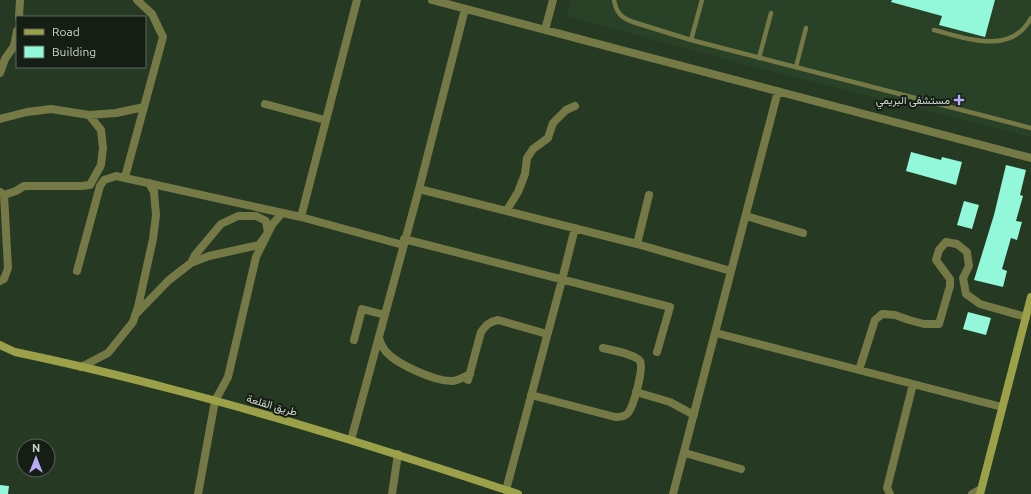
<svg xmlns="http://www.w3.org/2000/svg" width="1031" height="494" font-family="Ubuntu,Vazirmatn,sans-serif">
<style>
.built{fill:#294227}
.building{fill:#93f7d9}
.lines{fill:none;stroke-linecap:round;stroke-linejoin:round}
.lane{stroke:#757945;stroke-width:4.5}
.street{stroke:#757945;stroke-width:8}
.secondary{stroke:#9ba049;stroke-width:8}
.poi-dot{fill:#b9abf7;stroke:#151d14;stroke-width:1.5}
.labels{text-anchor:middle;stroke-width:4;stroke-linejoin:round;paint-order:stroke}
.poi-label{font-size:11px;fill:#cdd9cc;stroke:#151d14;text-anchor:end}
.street-label{font-size:11px;fill:#cdd9cc;stroke:#151d14}
</style>
<rect width="100%" height="100%" fill="#253923"/>
<path class="built" d="M571 0H1031V137L743 64 567 16Z"/>
<path class="building" d="M892 0H995L985 37 939 25 942 16 891 2Z
M911 152 941 160 942 157 962 162 956 185 906 171Z
M1006 165 1026 170 1020 195 1023 196 1016 221 1022 222 1017 240 1011 238 1002 269 1007 271 1003 287 974 280 994 215Z
M964 201 979 205 972 229 957 225Z
M968 312 991 318 986 335 963 329Z
M0 485 9 486 8 494H0Z"/>
<g class="lines">
<path class="lane" d="M614 0C616 12 621 18 633 22L691 40 1031 128
M934 30C966 38 1011 56 1031 18
M691 40 702 0
M759 58 771 13
M796 67 806 28"/>
<path class="street" d="M432 0 1031 158
M19 17 20 0
M545 30 553 0
M0 73 5 59 14 46 17 31
M265 104 325 120
M0 119 27 112 51 109 89 115 116 113 144 107
M125 177 163 37 152 14 137 0
M419 189 637 244 649 195
M0 192 4 195 16 191 24 186H81L90 185 101 165 103 148 101 130 89 115
M507 210 518 192 525 174 527 158 533 149 548 138 553 123 566 110 575 106
M746 216 803 233
M301 217 357 0
M404 239 670 307 657 352
M637 244 731 271
M77 271 100 186 104 180 116 176 301 217 403 245
M0 281 4 279 8 268 4 195
M135 315 169 280 191 263 209 256 259 245 268 233 266 221 256 216H238L221 224 195 255 191 263
M716 333 913 384 887 488 890 494
M379 338C380 342 382 346 384 349 393 363 436 382 453 381 459 380 464 377 470 374
M354 340 362 309 385 315
M81 367 108 353 133 322 138 307 153 239 156 215 154 192 149 183
M859 370 875 320 882 314 895 315 909 320 924 324H939L950 286V279L936 260 939 250 946 242 957 244 967 252 969 266 963 278 966 294 980 304 1026 317
M468 380 481 332C486 325 489 322 498 320L547 334
M913 384 1002 407
M636 392 670 402 694 415
M531 395 615 417C619 417 624 417 627 414 633 409 644 369 640 361 635 354 611 350 603 348
M351 440 419 189 465 9
M685 453 741 469
M506 490 562 280 575 228
M198 494 215 401 228 377 256 257 272 225 282 213
M392 494 398 454
M673 494 778 91
M972 494 981 489"/>
<path class="secondary" d="M0 345 15 352C67 363 119 375 171 389 288 419 403 456 518 494
M980 494 1031 297"/>
</g>
<path class="poi-dot" d="M957 94h4v4h4v4h-4v4h-4v-4h-4v-4h4z"/>
<g class="labels">
<g class="poi-label">
<text x="950" y="104">مستشفى البريمي</text>
</g>
<g class="street-label">
<text transform="translate(272 405) rotate(16)" y="4">طريق القلعة</text>
</g>
</g>
<rect x="16" y="16" width="130" height="52" fill="#151d14" stroke="#5f685e"/>
<rect x="24" y="29" width="20" height="6" fill="#9ba049" stroke="#5f685e"/>
<text x="52" y="36" font-size="12" fill="#cdd9cc">Road</text>
<rect x="24" y="46" width="20" height="12" fill="#93f7d9" stroke="#5f685e"/>
<text x="52" y="56" font-size="12" fill="#cdd9cc">Building</text>
<g transform="translate(36 458)"><circle r="19" fill="#151d14" stroke="#5f685e"/>
<path d="M0-3L7 15L0 10L-7 15Z" fill="#b9abf7"/>
<text y="-6" font-size="11" font-weight="bold" text-anchor="middle" fill="#cdd9cc">N</text>
</g>
</svg>
